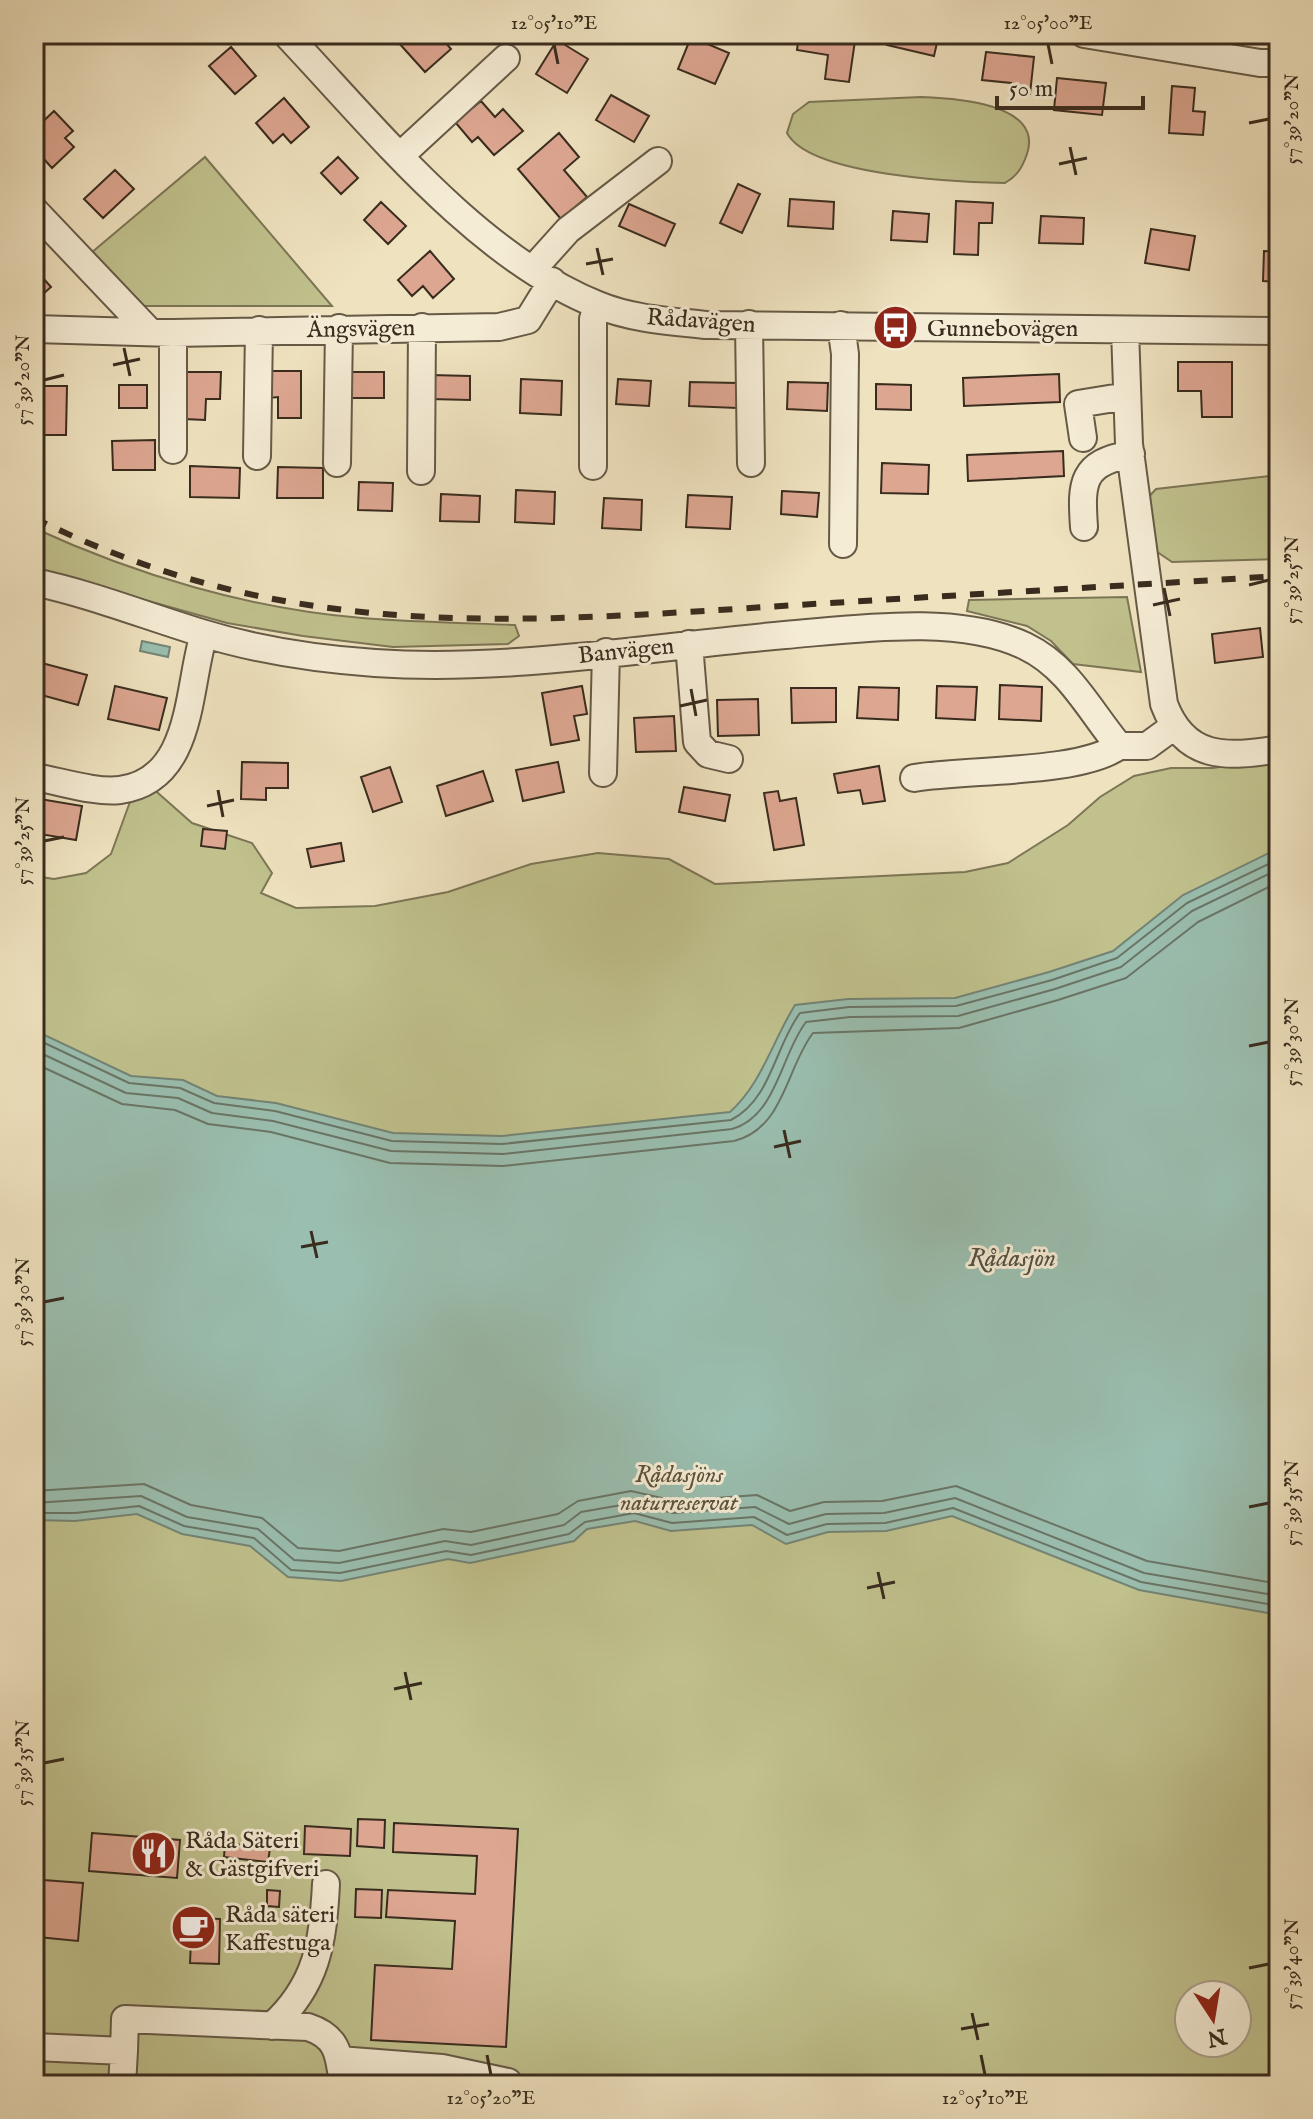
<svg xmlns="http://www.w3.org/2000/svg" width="1313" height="2119" font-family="'IM FELL English',serif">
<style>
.green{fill:#c0c18d;stroke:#7c7656;stroke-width:2;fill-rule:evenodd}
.water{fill:#9abeaf;stroke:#738475;stroke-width:2}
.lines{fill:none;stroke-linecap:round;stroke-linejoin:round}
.shore{stroke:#6a7566;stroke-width:2}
.building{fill:#dda691;stroke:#392c1e;stroke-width:2}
.minor-casing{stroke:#665a46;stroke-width:30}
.minor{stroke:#f5ecd5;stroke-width:26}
.rail{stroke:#392c1e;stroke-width:6;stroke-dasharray:14 14;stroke-linecap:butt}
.ticks{fill:none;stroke:#392c1e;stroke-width:3}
.labels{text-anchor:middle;stroke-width:6;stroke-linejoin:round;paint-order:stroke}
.street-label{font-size:24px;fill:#392c1e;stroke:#f5ecd5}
.poi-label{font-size:24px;fill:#392c1e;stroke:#f5ecd5;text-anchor:start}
.park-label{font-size:24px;font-style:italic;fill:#5b513a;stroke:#f5ecd5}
.water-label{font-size:26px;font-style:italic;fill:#515042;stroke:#f5ecd5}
.neatline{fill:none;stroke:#392c1e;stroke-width:3}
.ticks-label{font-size:20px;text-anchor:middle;fill:#392c1e}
</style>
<rect width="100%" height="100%" fill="#efe2bf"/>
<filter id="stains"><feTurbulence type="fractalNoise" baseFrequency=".0025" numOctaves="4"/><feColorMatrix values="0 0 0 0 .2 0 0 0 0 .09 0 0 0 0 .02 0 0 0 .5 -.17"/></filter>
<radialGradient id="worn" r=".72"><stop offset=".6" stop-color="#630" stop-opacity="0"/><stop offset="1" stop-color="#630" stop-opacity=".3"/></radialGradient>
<path class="green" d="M921 97C953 98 1044 103 1027 154 1022 168 1018 175 1005 183 958 182 810 176 787 133L793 114 809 102Z
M205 157 332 306H144L91 253Z
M1279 475V559L1172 562 1147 545 1143 503 1156 489Z
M34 528C136 575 250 609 362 618 413 622 464 623 515 625L519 636 508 644 393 647 303 636 227 623 34 569Z
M1127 597 1141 672 1073 664 1051 641 1027 626 967 611 969 600Z
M1279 758V2085H34V876L54 879 86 873 111 854 131 799 149 785 192 823 252 843 272 873 261 893 296 908 375 906 448 892 531 864 598 853 669 859 715 884 965 872 1008 863 1068 825 1100 797 1134 776 1171 768H1213ZM1189 1995H1237V2043H1189Z"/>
<path class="water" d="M142 641 170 647 168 657 140 651Z
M1273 851H1279V1615L1139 1590 952 1516 886 1531 828 1532 786 1544 752 1525 671 1531 635 1521 587 1529 574 1541 470 1563 448 1559 341 1581 288 1577 250 1546 182 1534 137 1514 75 1521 34 1520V1030L131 1076 183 1080 217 1096 276 1103 393 1133 502 1136 730 1112C762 1083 772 1042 795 1005L848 999 955 998 1049 972 1113 951 1183 895Z"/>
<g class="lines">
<path class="shore" d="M34 1038 129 1083 180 1088 214 1103 275 1111 392 1141 502 1144 731 1120C771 1100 775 1046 800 1013L849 1007 956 1006 1052 980 1117 958 1187 903 1279 859
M34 1050 126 1093 178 1098 212 1113 273 1121 391 1151 503 1154 732 1129C777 1116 781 1054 806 1022L850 1017 958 1016 1055 989 1121 967 1192 911 1279 869
M34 1063 122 1104 175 1110 208 1124 271 1132 390 1163 503 1166 734 1141C784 1129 786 1068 813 1033L959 1028 1058 1000 1126 978 1198 922 1279 882
M34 1491 144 1484 191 1505 262 1518 298 1548 339 1551 443 1529 471 1532 558 1514 578 1501 631 1491 675 1501 757 1495 790 1511 824 1502 882 1501 956 1486 1147 1561 1279 1584
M34 1503 141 1496 187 1517 258 1529 294 1560 339 1563 445 1541 471 1545 564 1525 581 1512 633 1503 673 1513 755 1507 789 1524 826 1514 884 1513 955 1498 1144 1573 1279 1596
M34 1513H75L139 1506 184 1526 254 1538 291 1570 340 1573 446 1551 471 1555 569 1534 585 1522 634 1513 672 1523 754 1517 787 1535 827 1524 885 1523 953 1508 1141 1582 1279 1606"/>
</g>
<path class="building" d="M408 34H438L451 49 425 72 398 42Z
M799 34H856L849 82 825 79 828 55 797 50Z
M890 34H939L934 56 887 45Z
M691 37 729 53 715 84 678 69Z
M557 40 588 59 567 93 536 74Z
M231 47 256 76 235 94 209 66Z
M986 52 1034 57 1030 94 1010 92 1011 83 982 80Z
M1057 78 1106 83 1102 115 1054 110Z
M1172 86 1195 88 1193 111 1205 112 1203 135 1169 133Z
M611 95 649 116 634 142 596 120Z
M284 98 309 127 291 143 283 134 273 143 256 123Z
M481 101 495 117 503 109 523 131 494 155 478 137 472 142 455 122Z
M54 111 73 131 65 138 74 147 52 168 34 148V130Z
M559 133 579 157 564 170 587 197 561 219 518 169Z
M338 157 358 178 341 194 321 173Z
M115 170 134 189 103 218 84 199Z
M738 184 760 194 742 233 720 223Z
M790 199 834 202 833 229 788 226Z
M956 201 993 203 992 223H979L978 255 954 254Z
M381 202 406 226 388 244 364 220Z
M629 204 675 224 665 246 619 226Z
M893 211 929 214 927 242 891 240Z
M1041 216 1084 218 1083 244 1039 243Z
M1151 229 1195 236 1189 270 1145 263Z
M430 251 454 279 433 298 423 286 412 296 398 280Z
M1264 251 1279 252V282L1263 281Z
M34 268 51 287 34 302Z
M1178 362H1232V417H1202L1201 391H1178Z
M269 371H301V418H278V397L269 398Z
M184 372H221L220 399H206L205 420 184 419Z
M350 372H384V398H350Z
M1059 374 1060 402 964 406 963 378Z
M431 375 470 376V400L430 399Z
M521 379 562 381 561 415 520 413Z
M618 379 651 381 649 406 616 404Z
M690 382 738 383 737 408 689 406Z
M788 382 828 383 827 411 787 409Z
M876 384 911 385V410L876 409Z
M119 385H147V408H119Z
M40 386H67L66 435H39Z
M155 440V470H113L112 441Z
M1063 451 1064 476 968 481 967 455Z
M882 463 929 465 928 494 881 493Z
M190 466 240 468 239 498 190 497Z
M278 467 323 468V498H277Z
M359 482 393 483 392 511 358 510Z
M516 490 555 492 554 524 515 522Z
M782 491 819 493 817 517 781 514Z
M441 494 480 496 479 522 440 521Z
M688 495 732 497 730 529 686 527Z
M604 498 642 500 641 530 602 528Z
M1260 628 1263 657 1215 663 1212 634Z
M38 662 87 675 78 705 34 693Z
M1000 685 1042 687 1041 721 999 719Z
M115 686 167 698 159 730 108 719Z
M582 686 587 714 574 716 579 740 551 745 542 693Z
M937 686 977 687 975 720 936 718Z
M859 687 899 688 898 720 857 718Z
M791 688H836V722L792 723Z
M758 699 759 735 718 736 717 700Z
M674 716 676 751 636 752 634 718Z
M242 762 288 763V788H266V800L241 799Z
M558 762 564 792 523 801 516 770Z
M879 766 885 801 863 804 860 790 838 793 834 774Z
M390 767 402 802 373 812 361 777Z
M483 771 493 801 446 816 437 786Z
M684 787 730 795 725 821 679 812Z
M778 791 780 801 796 798 804 845 774 850 764 793Z
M34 798 82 806 76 840 34 833Z
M203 829 227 831 225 849 201 846Z
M341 843 344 861 311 867 307 849Z
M358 1819 385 1820 384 1848 357 1846Z
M394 1823 518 1829 506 2047 371 2040 375 1965 452 1969 455 1921 386 1917 388 1890 475 1894 477 1856 393 1852Z
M305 1826 351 1829 350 1856 304 1854Z
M92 1833 180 1840 177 1878 89 1871Z
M225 1843 270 1848 268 1862 224 1857Z
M43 1880 83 1883 78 1941 38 1937Z
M356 1889 382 1890 381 1918 355 1917Z
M267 1890 280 1891 279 1907 267 1906Z
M192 1918 220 1919 219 1964 190 1963Z"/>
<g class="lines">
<defs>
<path id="minor" d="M286 34C374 127 477 257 598 305 632 319 670 321 706 325L1279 331
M1084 34 1260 63H1279
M401 155 506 58
M34 210 149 331
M532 270 568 230 658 161
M749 324 751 463
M841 325 845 354 843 544
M34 329 173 333 499 327 528 320 552 281
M1125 330 1129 444 1164 704C1185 760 1226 758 1279 749
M1083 438 1078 404 1127 396
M173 450V333
M257 456 259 330
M337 463 339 328
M593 466V319L597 305
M421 471 422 327
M1084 527C1081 483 1081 463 1131 454
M34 582C91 594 146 616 202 633 257 650 317 659 375 663 511 672 650 647 785 635 857 629 958 614 1025 646 1069 667 1089 710 1119 746H1147L1173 727
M689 644 697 742 708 754 729 759
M603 773 606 652
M34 777C60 781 94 793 120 790 194 780 187 688 204 634
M914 778C968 769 1080 774 1119 746
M272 2026C317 1985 323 1943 326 1884
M34 2047 124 2051 122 2085
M124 2051 125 2019 308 2027C339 2037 339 2056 343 2085
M339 2060 442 2068 508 2082"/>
</defs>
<use href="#minor" class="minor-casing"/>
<use href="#minor" class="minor"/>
<path class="rail" d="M34 518C292 646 522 622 798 605 958 595 1119 586 1279 576"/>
</g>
<path class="ticks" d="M554 44 558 64M1048 44 1052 64M1249 123 1269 119M1070 147 1076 175M1059 164 1087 158M597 248 603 275M586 264 613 259M124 348 130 376M113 365 140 359M44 380 64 375M1249 585 1269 580M1164 588 1170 616M1153 605 1180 599M691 689 696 716M680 706 707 700M218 790 223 817M207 806 234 800M44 841 64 837M1249 1046 1269 1042M784 1130 790 1158M774 1147 801 1141M311 1231 317 1258M301 1247 328 1242M44 1302 64 1298M1249 1507 1269 1503M878 1572 884 1599M867 1588 895 1582M405 1672 411 1700M394 1689 422 1683M44 1763 64 1759M1249 1968 1269 1964M972 2013 978 2040M961 2029 989 2024M487 2055 491 2075M981 2055 985 2075"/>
<defs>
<symbol id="bus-disc" viewBox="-11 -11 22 22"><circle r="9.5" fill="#8f2418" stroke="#f5ecd5"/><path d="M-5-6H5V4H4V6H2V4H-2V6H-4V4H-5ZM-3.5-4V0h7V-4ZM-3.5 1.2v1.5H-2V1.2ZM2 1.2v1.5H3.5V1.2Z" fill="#fff"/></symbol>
<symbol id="restaurant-disc" viewBox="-11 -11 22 22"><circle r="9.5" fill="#8f2418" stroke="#f5ecd5"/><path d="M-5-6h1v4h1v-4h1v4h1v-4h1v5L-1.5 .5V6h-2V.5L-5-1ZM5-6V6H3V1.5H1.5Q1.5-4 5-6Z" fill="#fff"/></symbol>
<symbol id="cafe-disc" viewBox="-11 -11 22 22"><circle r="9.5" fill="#8f2418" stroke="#f5ecd5"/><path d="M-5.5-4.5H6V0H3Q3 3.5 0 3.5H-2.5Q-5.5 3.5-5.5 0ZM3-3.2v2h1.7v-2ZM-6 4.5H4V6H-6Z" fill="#fff"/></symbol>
</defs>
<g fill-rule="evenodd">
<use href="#bus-disc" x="870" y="302" width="51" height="51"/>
<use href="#restaurant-disc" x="128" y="1828" width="51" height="51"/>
<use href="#cafe-disc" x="168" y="1902" width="51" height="51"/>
</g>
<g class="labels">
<g class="street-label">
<text transform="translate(701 320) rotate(4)" y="8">Rådavägen</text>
<text transform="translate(361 328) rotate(-1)" y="8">Ängsvägen</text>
<text transform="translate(626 650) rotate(-6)" y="8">Banvägen</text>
</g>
<g class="poi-label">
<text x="927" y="336">Gunnebovägen</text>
<text x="185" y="1848">Råda Säteri<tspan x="185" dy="28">&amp; Gästgifveri</tspan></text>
<text x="225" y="1922">Råda säteri<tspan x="225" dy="28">Kaffestuga</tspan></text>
</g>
<g class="park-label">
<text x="679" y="1482">Rådasjöns<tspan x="679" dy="28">naturreservat</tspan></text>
</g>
<g class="water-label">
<text x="1012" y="1266">Rådasjön</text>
</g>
</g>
<rect width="1313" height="2119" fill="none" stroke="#efe2bf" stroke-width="88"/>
<g transform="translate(1213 2019) rotate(168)"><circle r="38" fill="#f5ecd5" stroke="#aa9f8c" stroke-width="2"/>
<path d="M0-6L14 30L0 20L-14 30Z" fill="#8f2418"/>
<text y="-12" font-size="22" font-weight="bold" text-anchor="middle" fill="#392c1e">N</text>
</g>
<path d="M997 96v12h146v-12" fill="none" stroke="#392c1e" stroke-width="4"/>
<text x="1009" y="96" font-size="24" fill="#392c1e" stroke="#f5ecd5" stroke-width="6" paint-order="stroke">50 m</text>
<rect x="44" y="44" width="1225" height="2031" class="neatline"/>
<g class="ticks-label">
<text x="554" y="29">12°05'10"E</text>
<text x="1048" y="29">12°05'00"E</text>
<text transform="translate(1291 119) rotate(-90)" y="7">57°39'20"N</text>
<text transform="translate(22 380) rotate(-90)" y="7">57°39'20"N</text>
<text transform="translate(1291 580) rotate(-90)" y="7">57°39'25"N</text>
<text transform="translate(22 841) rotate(-90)" y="7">57°39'25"N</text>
<text transform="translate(1291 1042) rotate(-90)" y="7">57°39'30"N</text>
<text transform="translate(22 1302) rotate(-90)" y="7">57°39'30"N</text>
<text transform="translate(1291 1503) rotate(-90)" y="7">57°39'35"N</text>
<text transform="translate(22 1763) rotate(-90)" y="7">57°39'35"N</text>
<text transform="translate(1291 1964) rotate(-90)" y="7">57°39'40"N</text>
<text x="491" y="2104">12°05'20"E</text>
<text x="985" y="2104">12°05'10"E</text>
</g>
<rect width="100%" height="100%" filter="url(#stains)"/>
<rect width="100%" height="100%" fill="url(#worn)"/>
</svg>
